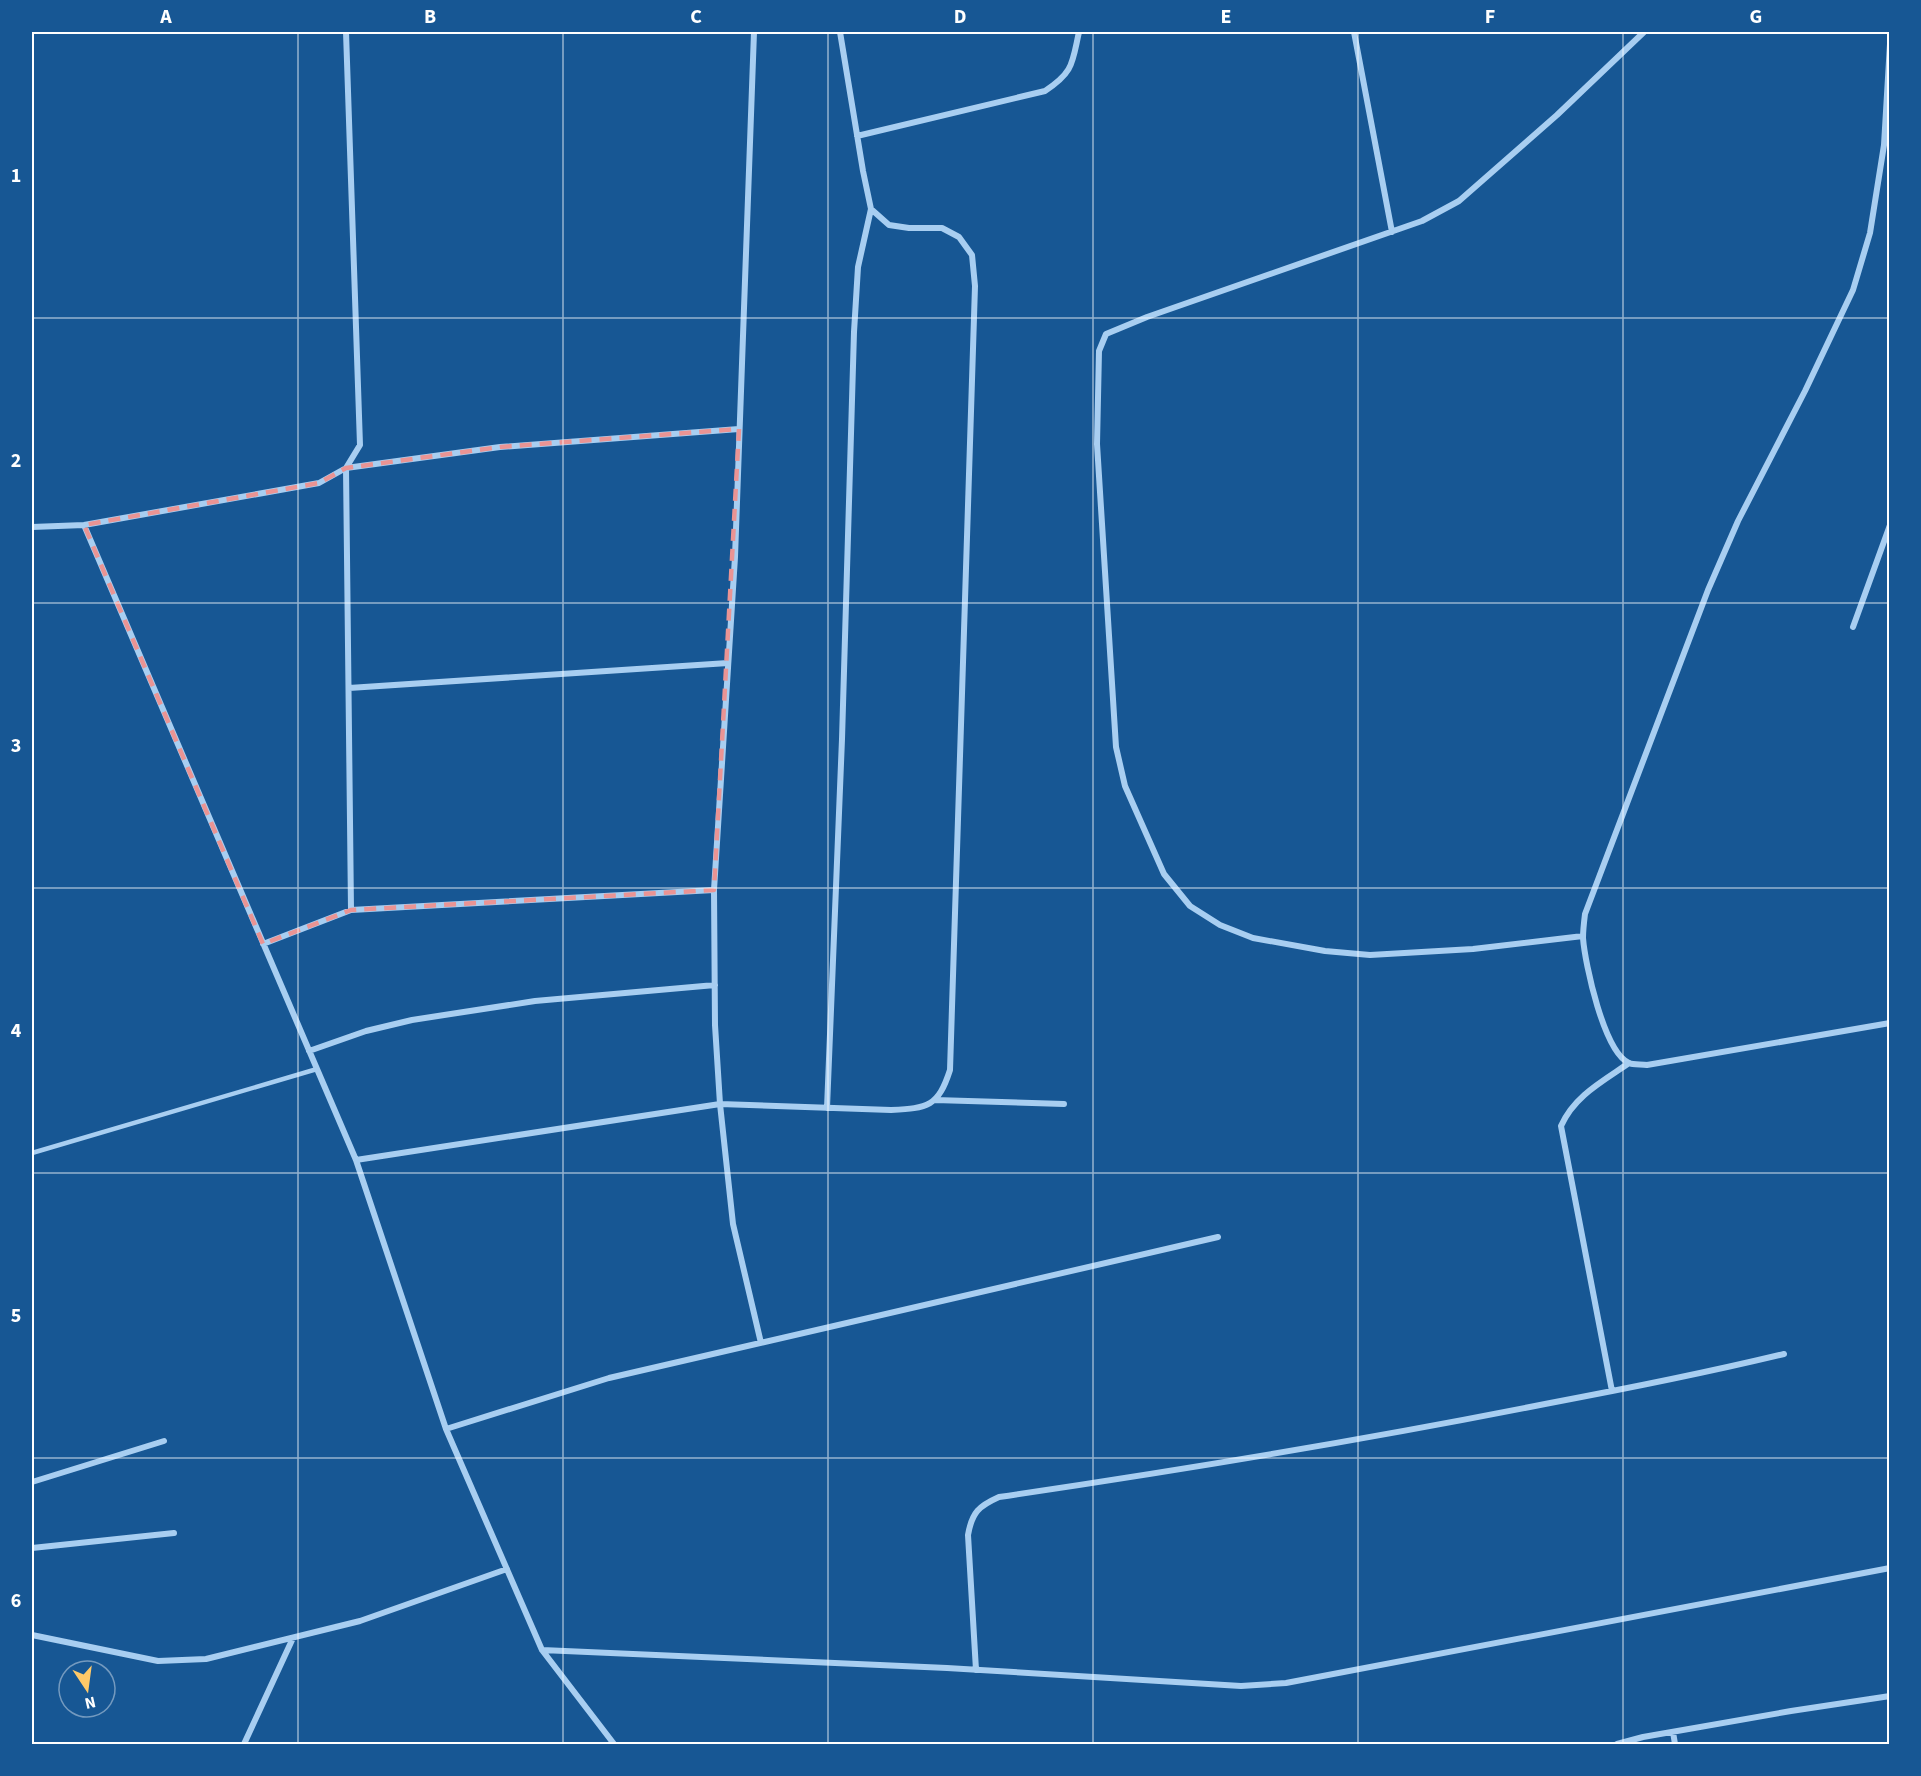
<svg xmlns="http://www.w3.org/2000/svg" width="1921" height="1776" font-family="'Source Sans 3',sans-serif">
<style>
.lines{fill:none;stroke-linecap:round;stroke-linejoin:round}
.lane{stroke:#a8cef1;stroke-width:4.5}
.street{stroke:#a8cef1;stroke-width:6}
.marked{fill:none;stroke:#ea9494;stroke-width:4.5;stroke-dasharray:12 8;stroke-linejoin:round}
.grid{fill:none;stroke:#fff;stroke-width:1.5;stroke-opacity:0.55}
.neatline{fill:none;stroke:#fff;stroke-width:2}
.grid-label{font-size:20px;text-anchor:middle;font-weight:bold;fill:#fff}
</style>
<rect width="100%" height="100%" fill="#175794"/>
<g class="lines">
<path class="lane" d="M32 1153 317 1069"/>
<path class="street" d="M754 32 735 557 714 890 715 1025 720 1104 733 1224 761 1343
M1354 32 1392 232
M1890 44 1884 145 1870 233 1853 290 1805 391 1738 521 1708 590 1585 914C1584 922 1583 930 1583 938 1585 964 1604 1052 1629 1063 1633 1065 1642 1064 1647 1065L1890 1023
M857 136 1045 91C1074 72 1072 63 1079 32
M84 525 356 1160 446 1429 542 1650 614 1744
M32 527 84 525 319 483 346 468 360 445 346 32
M1853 627 1890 525
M349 688 728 663
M351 910 346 468 500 447 739 429
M1583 936 1473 949 1370 955 1325 951 1253 938 1220 925 1190 906 1164 874 1125 786 1116 747 1097 444 1099 351 1106 334 1147 317 1422 221 1459 201 1557 115 1644 32
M263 944 351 910 714 890
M309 1051 366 1031 412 1020 535 1001 715 985
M935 1100 1064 1104
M827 1108 842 739 854 332 858 267 871 209
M356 1160 720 1104 891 1110C928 1108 938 1107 950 1070L975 286 972 255 959 237 942 228H909L889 225 871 209 863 171 840 32
M1612 1391 1561 1126C1574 1096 1603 1081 1629 1063
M446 1429 609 1378 1218 1237
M32 1482 164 1441
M32 1548 174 1533
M32 1635 158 1661 206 1659 360 1621 507 1569
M542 1650 947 1668 1241 1686 1286 1683 1890 1568
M976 1670 968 1535C972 1512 979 1506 999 1497 1182 1470 1364 1440 1545 1404 1625 1389 1705 1373 1784 1354
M1673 1732 1675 1744
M244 1744 293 1638
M1617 1744 1643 1737 1791 1711 1890 1696"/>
</g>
<path class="marked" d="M739 429 714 890 351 910 263 944 84 525 319 483 346 468 500 447Z"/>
<path class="grid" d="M298 32V1744M563 32V1744M828 32V1744M1093 32V1744M1358 32V1744M1623 32V1744M32 318H1890M32 603H1890M32 888H1890M32 1173H1890M32 1458H1890"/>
<rect width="1921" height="1776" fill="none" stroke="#175794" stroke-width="66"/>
<g transform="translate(87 1689) rotate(167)"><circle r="28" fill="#175794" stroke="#749abf" stroke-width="1.5"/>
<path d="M0-4.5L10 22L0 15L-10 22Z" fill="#ffc968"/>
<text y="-9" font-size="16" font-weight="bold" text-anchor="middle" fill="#ffffff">N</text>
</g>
<rect x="33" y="33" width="1855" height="1710" class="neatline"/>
<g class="grid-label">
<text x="166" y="23">A</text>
<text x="430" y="23">B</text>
<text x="696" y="23">C</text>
<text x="960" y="23">D</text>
<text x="1226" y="23">E</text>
<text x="1490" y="23">F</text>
<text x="1756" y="23">G</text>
<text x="16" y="182">1</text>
<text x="16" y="467">2</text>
<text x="16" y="752">3</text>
<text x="16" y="1037">4</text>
<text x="16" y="1322">5</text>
<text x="16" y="1607">6</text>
</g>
</svg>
